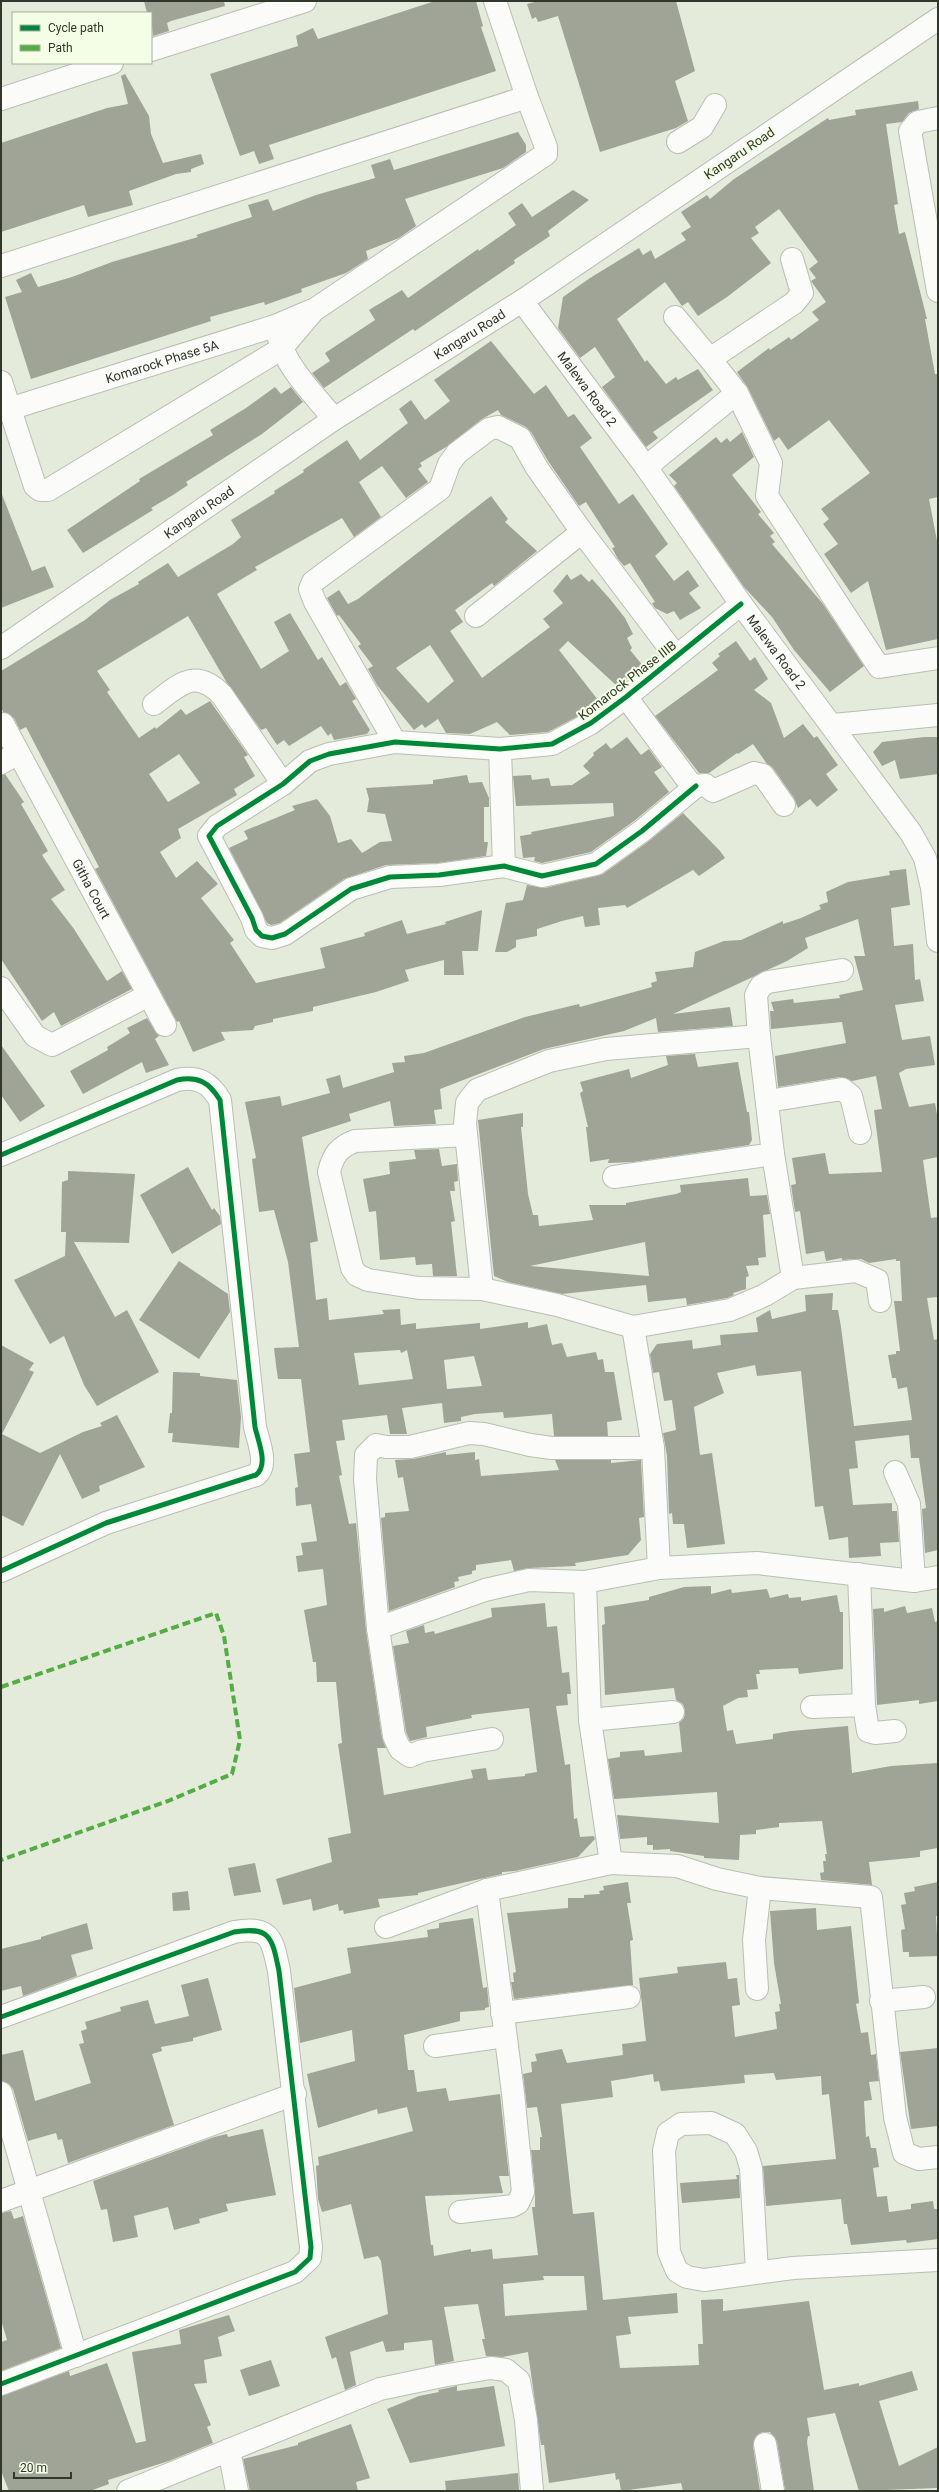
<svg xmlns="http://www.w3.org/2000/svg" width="939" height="2492" font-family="Roboto,sans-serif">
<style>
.building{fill:#9fa497;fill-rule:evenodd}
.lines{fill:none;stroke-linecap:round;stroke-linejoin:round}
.minor-casing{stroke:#b9beb1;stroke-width:24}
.tertiary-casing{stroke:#b9beb1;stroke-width:24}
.secondary-casing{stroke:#b9beb1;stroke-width:24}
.minor{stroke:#fbfcfa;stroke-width:22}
.tertiary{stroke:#fbfcfa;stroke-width:22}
.secondary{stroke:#fbfcfa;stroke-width:22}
.quiet{stroke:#54ac44;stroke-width:4;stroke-dasharray:8 4;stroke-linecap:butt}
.cycleway-casing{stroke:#f4fee6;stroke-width:8}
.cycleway{stroke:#00873e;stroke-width:5}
.labels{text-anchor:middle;stroke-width:4;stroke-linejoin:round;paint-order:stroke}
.street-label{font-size:13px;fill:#32372b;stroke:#f4fee6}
</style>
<rect width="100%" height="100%" fill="#e4ebdb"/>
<path class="building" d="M144 1H224L225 6 171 21 167 23 169 31 153 36 151 13H147Z
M435 1H476L483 26 481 27 496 71 269 145 274 159 259 164 254 151 240 156 210 74 298 46 296 36 313 28 318 39Z
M538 1H676L695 71 675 81 688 121 676 128 600 152 558 16 538 22 536 17 532 19 527 4Z
M125 74 149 116 151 134 163 163 201 154 204 164 191 169V172L176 174 129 191 133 205 88 217 84 205 1 232V143L107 108 128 104 121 76Z
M918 101 919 109 909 113 902 122 886 124 898 204 894 205 899 234 905 232 927 319H925L935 374H938V497L929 499 938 546V639L886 650 868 581 851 593 824 554 838 544 823 524 829 519 821 509 870 473 829 420 788 450 779 437 774 441 748 388 737 372 769 348 770 350 789 337 791 340 819 320 812 312 826 302 811 281 816 278 809 269 818 262 779 209 755 227 759 233 751 238 771 263 727 297 698 316 688 302 682 306 665 282 617 319 645 362 647 360 666 384 676 377 678 380 698 369 713 390 653 432 658 438 646 447 602 387 615 377 595 347 580 358 558 328 563 297 590 278 639 248 643 255 651 250 655 259 686 240 681 233 691 227 681 212 707 195 710 199 734 179 828 118 829 120 856 115 855 110Z
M518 132 526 145V152L503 168 405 199 416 226 399 238 366 251 368 259 346 273 301 289 302 292 265 305 264 302 210 317 211 321 31 379 5 297 22 292 16 280 31 273 38 287 72 277 112 262 198 237 196 235 252 217 248 205 268 199 273 211 316 195 375 178 371 165 390 159 394 170Z
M573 190 589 200 548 231 550 236 514 260 515 263 415 331 413 329 324 388 312 373 330 361 325 353 375 320 369 310 402 290 408 298 478 249 479 251 516 225 508 213 522 203 532 217Z
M491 341 534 394 546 385 568 417 574 414 592 438 580 447 619 504 633 494 668 544 655 556 674 581 688 570 699 586 689 593 701 608 680 620 674 611 667 614 655 608 652 603 655 602 630 563 624 566 618 559 612 548 615 547 586 502 579 506 548 461 531 432 526 427 501 415 498 410 482 419 446 447 420 463 422 466 418 469 428 482 406 498 382 466 359 482 381 517 354 537 342 518 255 567 257 570 217 594 261 669 289 651 274 622 290 613 318 660 322 657 340 686 346 682 356 699 352 701 370 730 367 734 334 740 331 733 328 736 321 726 289 746 284 740 277 745 266 728 261 730 227 683 188 616 97 671 110 690 107 692 139 738 155 727 156 729 181 709 186 715 210 701 248 755 244 757 255 776 234 789 237 795 178 829 181 838 160 852 176 878 197 861 218 884 201 898 234 940 230 943 256 983 325 968 320 948 365 936 364 933 402 920 407 934 446 924 445 922 482 910 478 951H462L464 975H444V960L405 970 409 981 376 992 313 1007V1011L273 1019V1022L255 1026 253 1030 221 1032 225 1040 193 1052 179 1021 177 1022 95 869 99 867 26 727 20 730 14 718 3 712 1 707V671L85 620 110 600 139 584 138 582 168 563 178 577 233 544 241 537 231 520 275 493 274 491 304 472 303 470 347 440 360 460 408 423 399 409 411 400 425 420 450 401 434 380ZM179 754 200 783 168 802 149 774Z
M275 387 281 394 291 387 303 402 262 434 186 482 188 485 173 495 151 508 153 510 83 553 67 530 140 481 139 479 213 435 210 430 246 408Z
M742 432 754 457 732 475 761 512 758 514 774 533 770 536 775 542 772 544 823 604 864 666 830 692 794 650 772 617 744 587 674 486 677 483 669 475 716 437 721 443 727 438 730 442Z
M1 492 32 571 45 566 54 587 1 608Z
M491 496 508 519 505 522 537 551 494 586 492 583 455 610 463 622 450 631 482 678 550 627 543 619 563 603 553 591 567 574 571 580 581 574 589 582 592 579 610 599 625 618 633 634 627 638 632 648 630 650 644 667 617 686 568 641 559 650 598 700 584 713 548 732 510 735 497 722 470 734 446 733 438 719 425 728 422 724 414 730 377 685 368 669 373 666 358 646 361 644 339 615 337 616 327 598 339 590 348 604 358 599ZM430 645 454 681 428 703 396 668Z
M736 641 750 661 755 657 768 679 754 690 771 703 784 738 803 724 814 738 817 736 838 765 826 774 838 790 817 807 810 799 798 808 794 798 773 768 767 764 753 744 738 754 737 753 709 773H699L655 716 718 670 712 663 720 656 718 654Z
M627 737 641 755 649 749 662 767 654 772 669 792 634 821 591 852 542 863 534 861 535 857 523 858 520 836 532 834 531 832 614 816 613 803 516 806 513 776 531 775 532 780 549 778 551 786 572 785 590 773 583 766 594 755 593 753 606 743 611 749Z
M924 737H938V774L900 779 895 760 882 766 873 752 882 742Z
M5 774 24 802 21 804 48 851 42 855 65 890 51 899 74 929 107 981 122 971 132 989 61 1026 54 1012 42 1021 1 959V775Z
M467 775 469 783 482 782 489 798V807H484V842H488L486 856 438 863 386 865 344 879 280 923 271 925 267 923 229 848 248 839 244 831 295 810 292 806 317 799 330 816 338 843 351 839 362 853 380 842 392 841 385 814 367 812 369 799 366 788 433 784V780Z
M683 813 720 851 725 858 699 876 693 870 627 908 625 905 598 908 600 925 585 927 583 916 562 921 537 929V936L516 940V947L507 952H495L506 903 523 900 527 885 545 888 603 874 649 841Z
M906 869 910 905 891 908 894 946 913 944 915 980 920 979 924 1001 895 1005 902 1040 930 1036 935 1065 906 1069 899 1073 909 1107 935 1103 938 1120V1157L923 1160 931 1218 938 1217V1297L927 1298 934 1340 938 1339V1550L925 1553 922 1509 926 1508 919 1458H911L909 1435 855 1441 858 1468 849 1469 853 1505 892 1503V1511H897L899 1542 880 1543 881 1556 849 1558 848 1537 829 1540 823 1506 815 1507 801 1371 757 1376 755 1365 717 1373 724 1393 694 1407 700 1455 712 1453 725 1544 687 1548 684 1524H673L672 1513 669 1514 667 1456 663 1433 676 1430 672 1400 664 1401 659 1372 653 1373 650 1354 657 1344 692 1340 693 1349 721 1345 720 1335 758 1332 756 1318 770 1310 772 1319 806 1311 805 1295 833 1293 832 1310H838L841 1327 854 1426 912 1420 907 1387 898 1389 896 1378H892L888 1355 896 1354V1351H900L894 1301H902L900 1261H896V1259L869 1263 861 1259 842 1260V1258L826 1261 824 1251 806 1254 800 1211 795 1212 791 1185 796 1184 792 1158 825 1153 829 1174 882 1172 874 1110 882 1109 876 1076 852 1081 840 1077 778 1087 775 1056 846 1043 842 1022 771 1029 770 1011H774L771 1002 793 999 794 1003 840 998 839 995 863 990 854 956H865L858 919 805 938 808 948 787 961 673 1014 730 1007 733 1026 658 1032 656 1018 624 1031 544 1049 440 1089 442 1109 434 1110 436 1124 394 1126 390 1101 349 1114 351 1121 302 1137 318 1241 310 1243 316 1300 327 1298 329 1320 384 1314 382 1310 400 1309 401 1325 416 1323V1329L480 1323V1329L528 1322V1328L547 1324 552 1345 562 1343 567 1357 596 1352 598 1360 603 1359 605 1372H614L622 1420 607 1422 608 1436H554L552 1414 504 1418 503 1412 475 1414 461 1417V1421L444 1423 442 1403 402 1408 407 1434H390L387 1415 342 1420 345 1440 336 1441 342 1475 339 1476 349 1524 356 1523 366 1630 382 1738 386 1748H377L384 1795 473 1778 471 1770 486 1768 488 1780 525 1776V1774L537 1772 529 1708 471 1715 472 1718 426 1727 427 1737 410 1741 406 1732 393 1646 409 1643 406 1631 424 1625 425 1633 434 1631 435 1634 492 1617 491 1608 545 1603 547 1627 557 1626 562 1673 569 1672 571 1694H567L568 1705 556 1706 565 1765 570 1764 574 1819 577 1818 580 1837 594 1836 595 1839 578 1857 515 1871 502 1872V1874L418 1893V1895L378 1899 380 1907 344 1914 343 1910 339 1911 338 1904 313 1911 311 1899 283 1905 276 1879 332 1862 328 1838 351 1833 338 1744 342 1743 336 1682H317L316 1662H313L304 1610 327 1605 323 1569 298 1572 296 1556 303 1555 301 1543 317 1541 311 1504 296 1506 295 1488 298 1487 294 1454 310 1452 301 1379H278L276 1365 274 1348 299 1347 288 1262 274 1210 259 1212 252 1159 256 1158 245 1102 280 1096 282 1106 330 1093 326 1079 340 1075 343 1088 394 1072 392 1063 405 1062 404 1056 424 1053 525 1017 579 1004 580 1007 652 987 651 983 657 981 655 972 693 967 695 952 724 941 741 940 783 921V924L801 918 821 909 819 905 828 902 826 892 848 882 890 875 889 871ZM400 1350 401 1353 407 1350 413 1379 359 1385 354 1353ZM474 1356 482 1386 447 1389 444 1360Z
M147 1018 159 1036 155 1039 169 1065 146 1073 142 1062 83 1094 70 1071 108 1050 107 1047 130 1033 127 1028Z
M1 1045 45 1106 20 1122 1 1095Z
M695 1054 698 1067 738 1062 747 1112H749L752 1140 749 1145 633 1162 608 1163 609 1159 590 1162 586 1127H588L580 1093 583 1091 580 1082 629 1069 631 1078 668 1065 666 1056Z
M523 1113V1127H521L528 1194 533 1215H538L539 1226 593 1220 589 1205H626V1203L676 1194 681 1192 680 1185 748 1178 750 1196 767 1195 770 1214 763 1215 766 1257 758 1258 759 1265 746 1266 749 1276 746 1277V1289L733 1293 734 1295 727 1298 687 1305 686 1298 648 1302 646 1285 562 1294 508 1282 494 1276 478 1120ZM645 1242 649 1276 530 1266Z
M439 1149 442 1166 457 1164 458 1181 454 1182 455 1191H450L455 1221 451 1222 457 1276H433L432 1264 416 1265 415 1257 380 1260 376 1211 369 1212 363 1179 390 1174 389 1162 416 1159 414 1150Z
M188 1167 212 1210 214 1208 220 1216 221 1224 172 1254 140 1195Z
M68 1171 135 1174 129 1243 74 1242 115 1317 127 1310 159 1372 97 1406 84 1385 64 1336 50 1344 14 1280 65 1256 66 1232H61L62 1182 68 1180Z
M179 1261 228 1294 230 1312 199 1359 139 1320Z
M1 1345 34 1363 29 1370 34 1372 2 1434 40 1453 83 1432 102 1426 100 1423 117 1415 145 1467 99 1486 100 1491 82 1499 60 1454 23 1526 1 1515Z
M173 1372 200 1373V1376L237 1380 241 1417 239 1448 172 1442 173 1433H168L170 1413H172Z
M446 1452V1455L475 1452V1460L479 1459 481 1476 559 1470 555 1460H611V1463L641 1460 644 1517 639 1518 641 1540 628 1555 575 1563 576 1566 529 1568 514 1571 511 1560 476 1565V1570L472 1571V1574L458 1577 459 1581 454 1582 455 1587 389 1611 381 1518 385 1517V1513L409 1511 403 1477 398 1478 395 1460 413 1459Z
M711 1586V1594L731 1589 732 1593 767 1589 770 1598 788 1594 789 1598 801 1597V1601L837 1595 840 1612H843V1669L799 1674 798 1668 759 1670 760 1674H756L758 1689 747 1690 748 1697 738 1698 723 1706 727 1731 733 1730 736 1744 773 1739V1734L791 1731 848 1726 852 1773 891 1766 938 1763V1848L920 1851V1857L869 1862 872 1885 821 1880 820 1873 824 1872 823 1861H826L825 1854H827L822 1821 779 1823V1827L756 1830V1834L740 1835 739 1860 704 1858V1856L670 1851V1849L653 1850V1845H647V1837L620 1839 617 1815 719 1823 717 1792 614 1799 608 1759 620 1757V1752L644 1750 645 1756 682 1752 679 1723 684 1718 685 1711 683 1704 676 1700 674 1688 605 1695 602 1625 605 1624 604 1607 649 1600V1597L684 1587Z
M905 1606 907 1613 932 1608 935 1622 938 1621V1701L919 1704V1700L877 1705 873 1609 884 1608V1612Z
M255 1863 261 1892 234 1896 228 1868Z
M628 1882 631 1903H627L633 1940 630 1941 633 1985 514 1999 511 1982H514L513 1973 516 1972 507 1913 568 1908V1898H584V1895L600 1894 599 1891 604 1890 603 1886Z
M938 1882V1916H936L938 1956 909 1957V1952H903L901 1930 905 1929 901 1905 906 1904 904 1893 915 1891 914 1887Z
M188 1891 190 1910 173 1911 172 1893Z
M816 1908 817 1930 851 1926 859 2003 856 2004 861 2033 868 2032 871 2055 876 2054 879 2081 869 2082 872 2100 864 2101 866 2137 869 2136 871 2148H876L879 2167 873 2168 877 2197 887 2196 889 2212 911 2209V2204L933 2201 934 2209H938V2239L907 2243 906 2240 851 2245 847 2224H844L841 2199 766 2206 763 2166 836 2159 829 2094 822 2095 821 2076 776 2080 774 2073 744 2075 745 2083 661 2091 659 2081 654 2082 653 2074 611 2081 613 2097 561 2104 573 2214 594 2212 603 2300 677 2293 678 2313 628 2317 631 2334 616 2336 620 2368 699 2365 698 2344H703L701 2300 723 2299V2311L809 2301 824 2390 859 2383V2386L912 2371 918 2390 879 2401 899 2466 938 2447V2488L859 2491 835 2413 807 2418 810 2436H808L807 2442 814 2491H785L777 2442 770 2432H763L757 2435 753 2446 760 2491H683L681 2483 621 2491 619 2479 616 2480 615 2473 549 2483 544 2445H541L528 2352 503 2357 486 2356 482 2339H485L478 2304 444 2307 454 2361 435 2365 432 2340 404 2343V2350L386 2352 383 2341 350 2352 356 2385 345 2390 336 2357 332 2359 325 2337 388 2314 381 2261 378 2256 364 2259 351 2204 322 2212 318 2199 316 2166 319 2165 318 2157 413 2131 407 2107 378 2114 377 2109 318 2128 307 2074 355 2061 352 2030 300 2043 294 1988 351 1973 347 1948 428 1937 427 1930 439 1928V1923L473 1918 483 1988 487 1987 489 2007 485 2008V2010L460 2012V2021L404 2035 408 2070H414L417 2092 446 2088 449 2101 500 2094 509 2176H499L503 2193 425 2196 431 2245H433L434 2256 471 2249V2252L492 2249 493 2259 538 2255 532 2207H535V2191L531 2150H540V2137H542L537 2107 527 2108 523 2074 532 2072 531 2062 537 2061 535 2054 562 2049 567 2063 623 2055 622 2044 646 2041 639 1978 678 1973 677 1967 726 1962 728 1979 737 1978 740 2005 732 2006 735 2037 777 2029 775 2012 780 2011 779 2004H781L774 1963 770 1911ZM543 2276H584L587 2310 505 2316 503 2284 544 2280Z
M87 1923 93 1949 71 1955 77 1976 23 1996 21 1986 1 1991V1949L41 1939V1937Z
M208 1978 222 2030 193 2038V2041L161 2047 162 2051 152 2054 174 2125 68 2163 62 2139 58 2140 56 2133 28 2141 13 2089 9 2084 2 2081 1 2055 23 2050 35 2101 91 2083 79 2044 84 2043 81 2031 87 2029 85 2022 121 2011 120 2007 148 2000 155 2024 189 2016 181 1985Z
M938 2048V2126L911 2129 900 2052Z
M263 2129 276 2195 226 2204 228 2211 199 2219 200 2223 174 2230 168 2207 134 2216 138 2237 113 2242 107 2209 101 2210 93 2181 214 2137 227 2134 228 2137Z
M736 2175H739L740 2198 682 2203 680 2183 737 2179Z
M11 2211 14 2219 23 2216 61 2348 1 2371V2342L7 2340 1 2320V2213Z
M229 2315 235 2331 218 2337 222 2356 204 2360 207 2383 194 2384 211 2425 207 2427 213 2443 169 2461 108 2480 109 2484 90 2491H9L1 2471V2396L69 2371 70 2376 107 2363 136 2443 146 2441 132 2352 181 2344 179 2330Z
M271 2360 280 2386 249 2396 240 2370Z
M457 2386V2391L494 2386 505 2446 410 2463 387 2409 419 2396 439 2392 438 2390Z
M351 2424 370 2478 356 2482 358 2491H250L243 2459 298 2445V2443Z
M518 2473 519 2491H446L445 2481Z"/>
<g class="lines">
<defs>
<g id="minor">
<path d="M151 50 305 1"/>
<path d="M1 99 112 63"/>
<path d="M938 118 918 122 910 131 938 291"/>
<path d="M678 142 702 127 715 105"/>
<path d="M1 266 527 97"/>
<path d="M675 317 710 359"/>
<path d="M278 335C285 367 314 394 334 419"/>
<path d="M1 382 35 486 40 490H48L281 349 314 310 546 154V147L527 97 495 1"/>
<path d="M737 393 771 463 767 496 879 667 938 658"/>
<path id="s1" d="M9 409 275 326 310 311"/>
<path d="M646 467 737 393 710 359 794 303 802 293 792 259"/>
<path d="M476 616 582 532"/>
<path d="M626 697 689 782 696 786 706 785 713 791 754 773 763 775 784 805"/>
<path d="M154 704C179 685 195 667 222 695L283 784"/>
<path id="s2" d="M3 724 165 1025"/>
<path d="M833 725 938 715"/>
<path d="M395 742 315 602 310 589 313 582 321 576 440 489 449 464 457 453 489 429 498 427 520 438 537 468 582 532 675 655"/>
<path d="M500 749 504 866"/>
<path d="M1 763 18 753"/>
<path d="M696 786 642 831 596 864 542 876 504 866 439 875 390 877 351 889 285 934 272 938 262 936 256 930 252 918 209 836 217 826 283 784 310 761 329 754 395 742 500 749 552 744 591 723 626 697 741 604"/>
<path d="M1 988 35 1036 52 1045 149 995"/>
<path d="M768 1101 842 1089 851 1096 860 1133"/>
<path d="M466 1135 355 1141C339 1147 333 1155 329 1172L352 1268 357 1275 368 1280 419 1288 482 1289 557 1305 633 1327 730 1310 765 1295 793 1278 856 1271 877 1280 880 1301"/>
<path d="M1 1155 177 1080C198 1076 209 1082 220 1100L255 1427C258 1441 269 1465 256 1475L106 1523 1 1571"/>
<path d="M614 1177 773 1154"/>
<path d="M793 1278 773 1154 759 1036 756 995 761 986 768 982 842 970"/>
<path d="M482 1289 465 1124 467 1103 477 1090 549 1061 606 1049 759 1036"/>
<path d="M633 1327 653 1448 659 1568"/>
<path d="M895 1472 909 1504 914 1581"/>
<path d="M859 1574 864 1705 868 1731 875 1733 895 1731"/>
<path d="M585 1582 590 1720 611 1863"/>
<path d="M378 1628 485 1590 529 1580 585 1582 659 1568 757 1563 914 1581 938 1577"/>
<path d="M812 1707 864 1705"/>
<path d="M590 1720 673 1712"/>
<path d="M492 1739 422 1751 410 1756 400 1749 394 1736 378 1628 365 1479 366 1455 376 1445 386 1447H410L469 1433 484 1434 530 1445 552 1448H653"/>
<path d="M386 1927 487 1890 611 1863 677 1866 717 1879 760 1888 871 1897 895 2117 904 2153 919 2159 938 2157"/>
<path d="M757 1989 754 1940 760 1888"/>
<path d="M881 2001 924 1997"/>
<path d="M502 2013 629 1997"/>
<path d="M1 2017 234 1932C271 1926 272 1938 279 1971L311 2247 310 2258 295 2272 1 2384"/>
<path d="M435 2046 505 2036"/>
<path d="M1 2093 76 2356"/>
<path d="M1 2201 295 2094"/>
<path d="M460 2212 512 2206 518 2203 523 2192 513 2093 487 1890"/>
<path d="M757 2272 751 2168 746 2151 735 2134 711 2123 681 2124 668 2133 664 2151 669 2252 677 2271 687 2277 704 2280 793 2268 938 2260"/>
<path d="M765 2444 773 2491"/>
<path d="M229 2450 237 2491"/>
<path d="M128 2491 380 2389 442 2376 491 2368 506 2370 519 2381 526 2420 532 2491"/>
</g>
<g id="tertiary">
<path id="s3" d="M1 648 334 419 522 301"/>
</g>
<g id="secondary">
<path id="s4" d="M938 19 522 301 646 467 741 604 911 833 925 858 932 888 938 941"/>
</g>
</defs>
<use href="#minor" class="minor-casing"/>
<use href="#tertiary" class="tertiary-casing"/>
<use href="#secondary" class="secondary-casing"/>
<use href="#minor" class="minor"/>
<use href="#tertiary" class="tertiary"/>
<use href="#secondary" class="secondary"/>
<path class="quiet" d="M1 1687 216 1613 224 1636 240 1740 232 1774 168 1801 1 1860"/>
<defs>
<path id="cycleway" d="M696 786 642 831 596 864 542 876 504 866 439 875 390 877 351 889 285 934 272 938 262 936 256 930 252 918 209 836 217 826 283 784 310 761 329 754 395 742 500 749 552 744 591 723 626 697 741 604
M1 1155 177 1080C198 1076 209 1082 220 1100L255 1427C258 1441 269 1465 256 1475L106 1523 1 1571
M1 2017 234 1932C271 1926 272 1938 279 1971L311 2247 310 2258 295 2272 1 2384"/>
</defs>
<use href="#cycleway" class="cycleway-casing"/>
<use href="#cycleway" class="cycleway"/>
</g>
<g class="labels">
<g class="street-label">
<text transform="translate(739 153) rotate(-34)" y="5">Kangaru Road</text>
<text dy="5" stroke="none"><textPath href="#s3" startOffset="564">Kangaru Road</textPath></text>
<text dy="5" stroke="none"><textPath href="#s1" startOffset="160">Komarock Phase 5A</textPath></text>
<text dy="5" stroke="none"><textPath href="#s4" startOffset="612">Malewa Road 2</textPath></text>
<text dy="5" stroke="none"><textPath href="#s3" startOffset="240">Kangaru Road</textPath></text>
<text dy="5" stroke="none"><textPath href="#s4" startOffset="936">Malewa Road 2</textPath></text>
<text transform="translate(627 680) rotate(-38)" y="5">Komarock Phase IIIB</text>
<text dy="5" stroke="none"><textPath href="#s2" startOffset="187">Githa Court</textPath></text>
</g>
</g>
<rect width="939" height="2492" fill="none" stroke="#32372b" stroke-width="4"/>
<rect x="12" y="12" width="140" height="52" fill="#f4fee6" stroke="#a6ae9b"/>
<rect x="20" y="25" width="20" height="6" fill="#00873e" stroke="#a6ae9b"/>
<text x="48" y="32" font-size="12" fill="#32372b">Cycle path</text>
<rect x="20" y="45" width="20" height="6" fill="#54ac44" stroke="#a6ae9b"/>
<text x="48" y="52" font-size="12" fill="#32372b">Path</text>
<path d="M14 2472v6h57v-6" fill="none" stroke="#32372b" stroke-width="2"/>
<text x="20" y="2472" font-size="12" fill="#32372b" stroke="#f4fee6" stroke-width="3" paint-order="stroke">20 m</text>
</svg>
